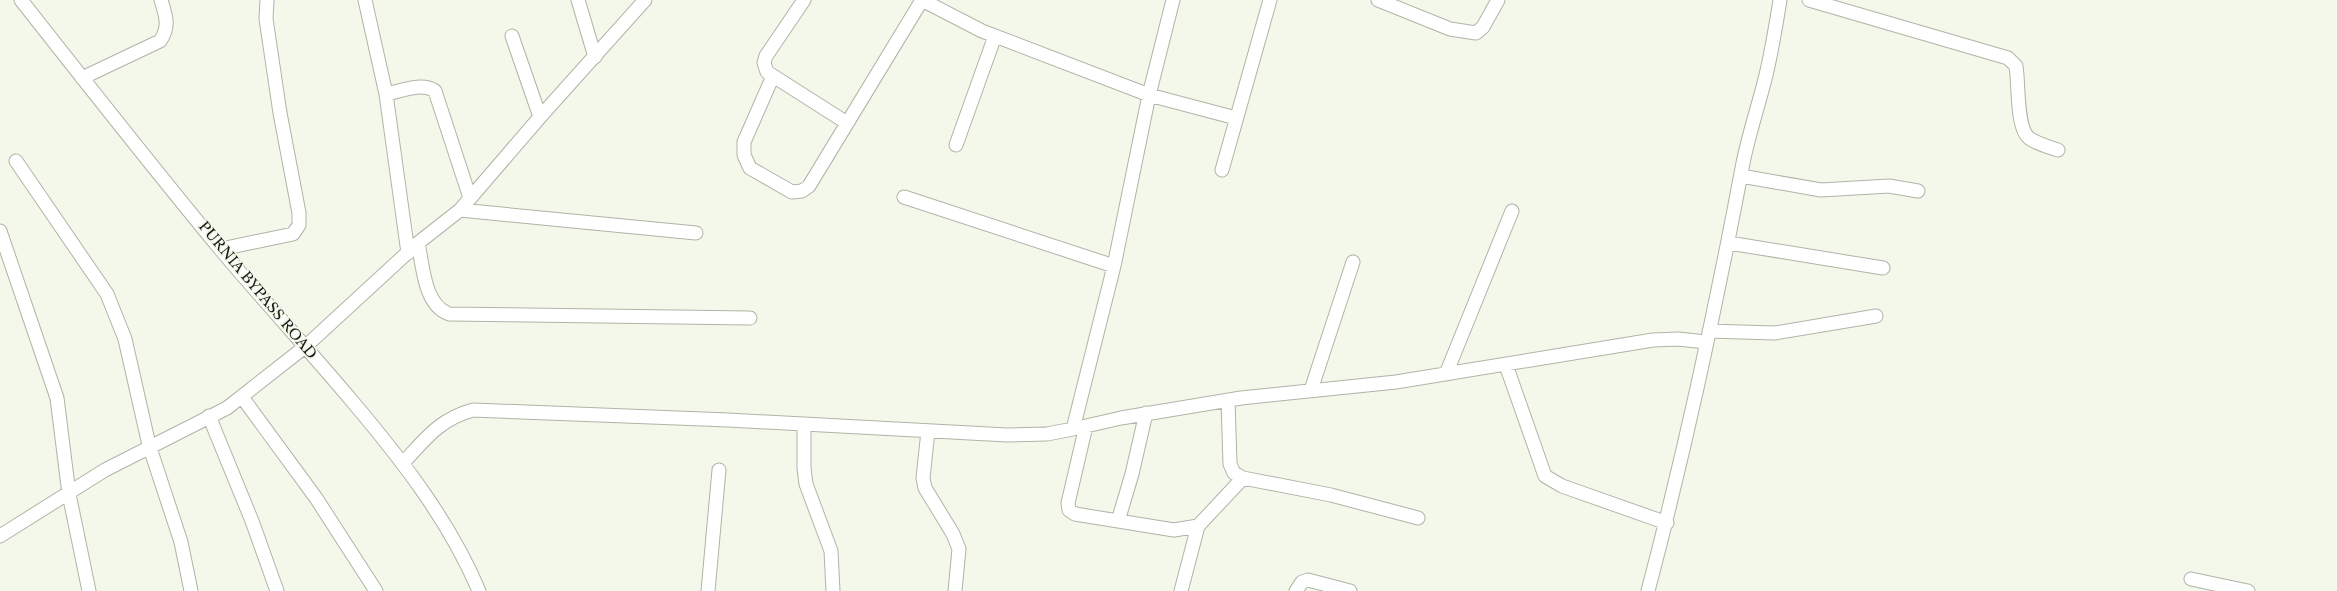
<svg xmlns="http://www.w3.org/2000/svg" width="2337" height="591" font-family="'Libre Baskerville',serif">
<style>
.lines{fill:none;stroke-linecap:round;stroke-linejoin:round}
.minor-casing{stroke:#afb4a7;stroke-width:15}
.minor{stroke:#fff;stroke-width:13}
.labels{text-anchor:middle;stroke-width:3.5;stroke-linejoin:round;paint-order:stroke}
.street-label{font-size:14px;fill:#1a1b17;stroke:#f3f8eb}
</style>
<rect width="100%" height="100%" fill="#f3f8eb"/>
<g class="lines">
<defs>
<path id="minor" d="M21 0C87 84 153 168 221 250 264 301 309 350 352 401 401 459 449 520 479 591
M365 0 386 94 408 253
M578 0 595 57
M804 0 766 56 764 63 767 72 847 123
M922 0 982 31 1149 95 1236 118
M1378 0 1450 29 1476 33 1483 27 1498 0
M1809 0 2008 58 2016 66C2019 83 2016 128 2029 138 2037 144 2049 147 2058 150
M512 36 540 117
M773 76 744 142V155L750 168 792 192 802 191 809 186 922 0
M82 78 160 41C170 27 166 16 161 0
M386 94C401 91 422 82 435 91L470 198
M956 145 995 36
M16 161 107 294 125 339 149 445 181 542 191 591
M1222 170 1270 0
M1741 176 1821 190 1889 186 1918 191
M904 197 1114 266
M460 210 696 233
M0 231 57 398 69 494 89 591
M418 243C423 266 424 305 449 314L750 318
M1729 243 1883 268
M221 249 293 234 299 225V213L280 113 266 19 267 0
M1709 331 1775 333 1876 316
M1506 365 1545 476 1562 486 1667 523
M1446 374 1512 211
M1311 390 1353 262
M242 397 316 498 376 591
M1228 400 1230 464 1234 473 1243 478 1331 495 1418 518
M209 416 252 521 277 591
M804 424V468L806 484 831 551 833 591
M1086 426 1068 503 1069 510 1075 514 1174 530 1198 526 1243 478
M1073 429 1121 418 1241 398 1396 382 1653 340 1678 339 1706 342
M928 431 923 478 925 488 953 534 959 549 955 591
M404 462C426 438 440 419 473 410L728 420 1007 435 1047 434 1073 429 1114 266 1149 95 1173 0
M1118 521 1132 474 1146 413
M0 536 105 470 227 408 306 346 418 243 460 210 540 117 645 0
M2191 579 2248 591
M708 591 719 470
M1181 591 1198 526
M1296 591 1302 582 1308 580 1350 591
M1648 591C1685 450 1716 307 1743 163 1749 133 1759 104 1766 75 1772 50 1776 25 1780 0"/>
</defs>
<use href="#minor" class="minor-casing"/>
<use href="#minor" class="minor"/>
</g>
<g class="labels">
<g class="street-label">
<text transform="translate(258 290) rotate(50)" y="5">PURNIA BYPASS ROAD</text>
</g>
</g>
</svg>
